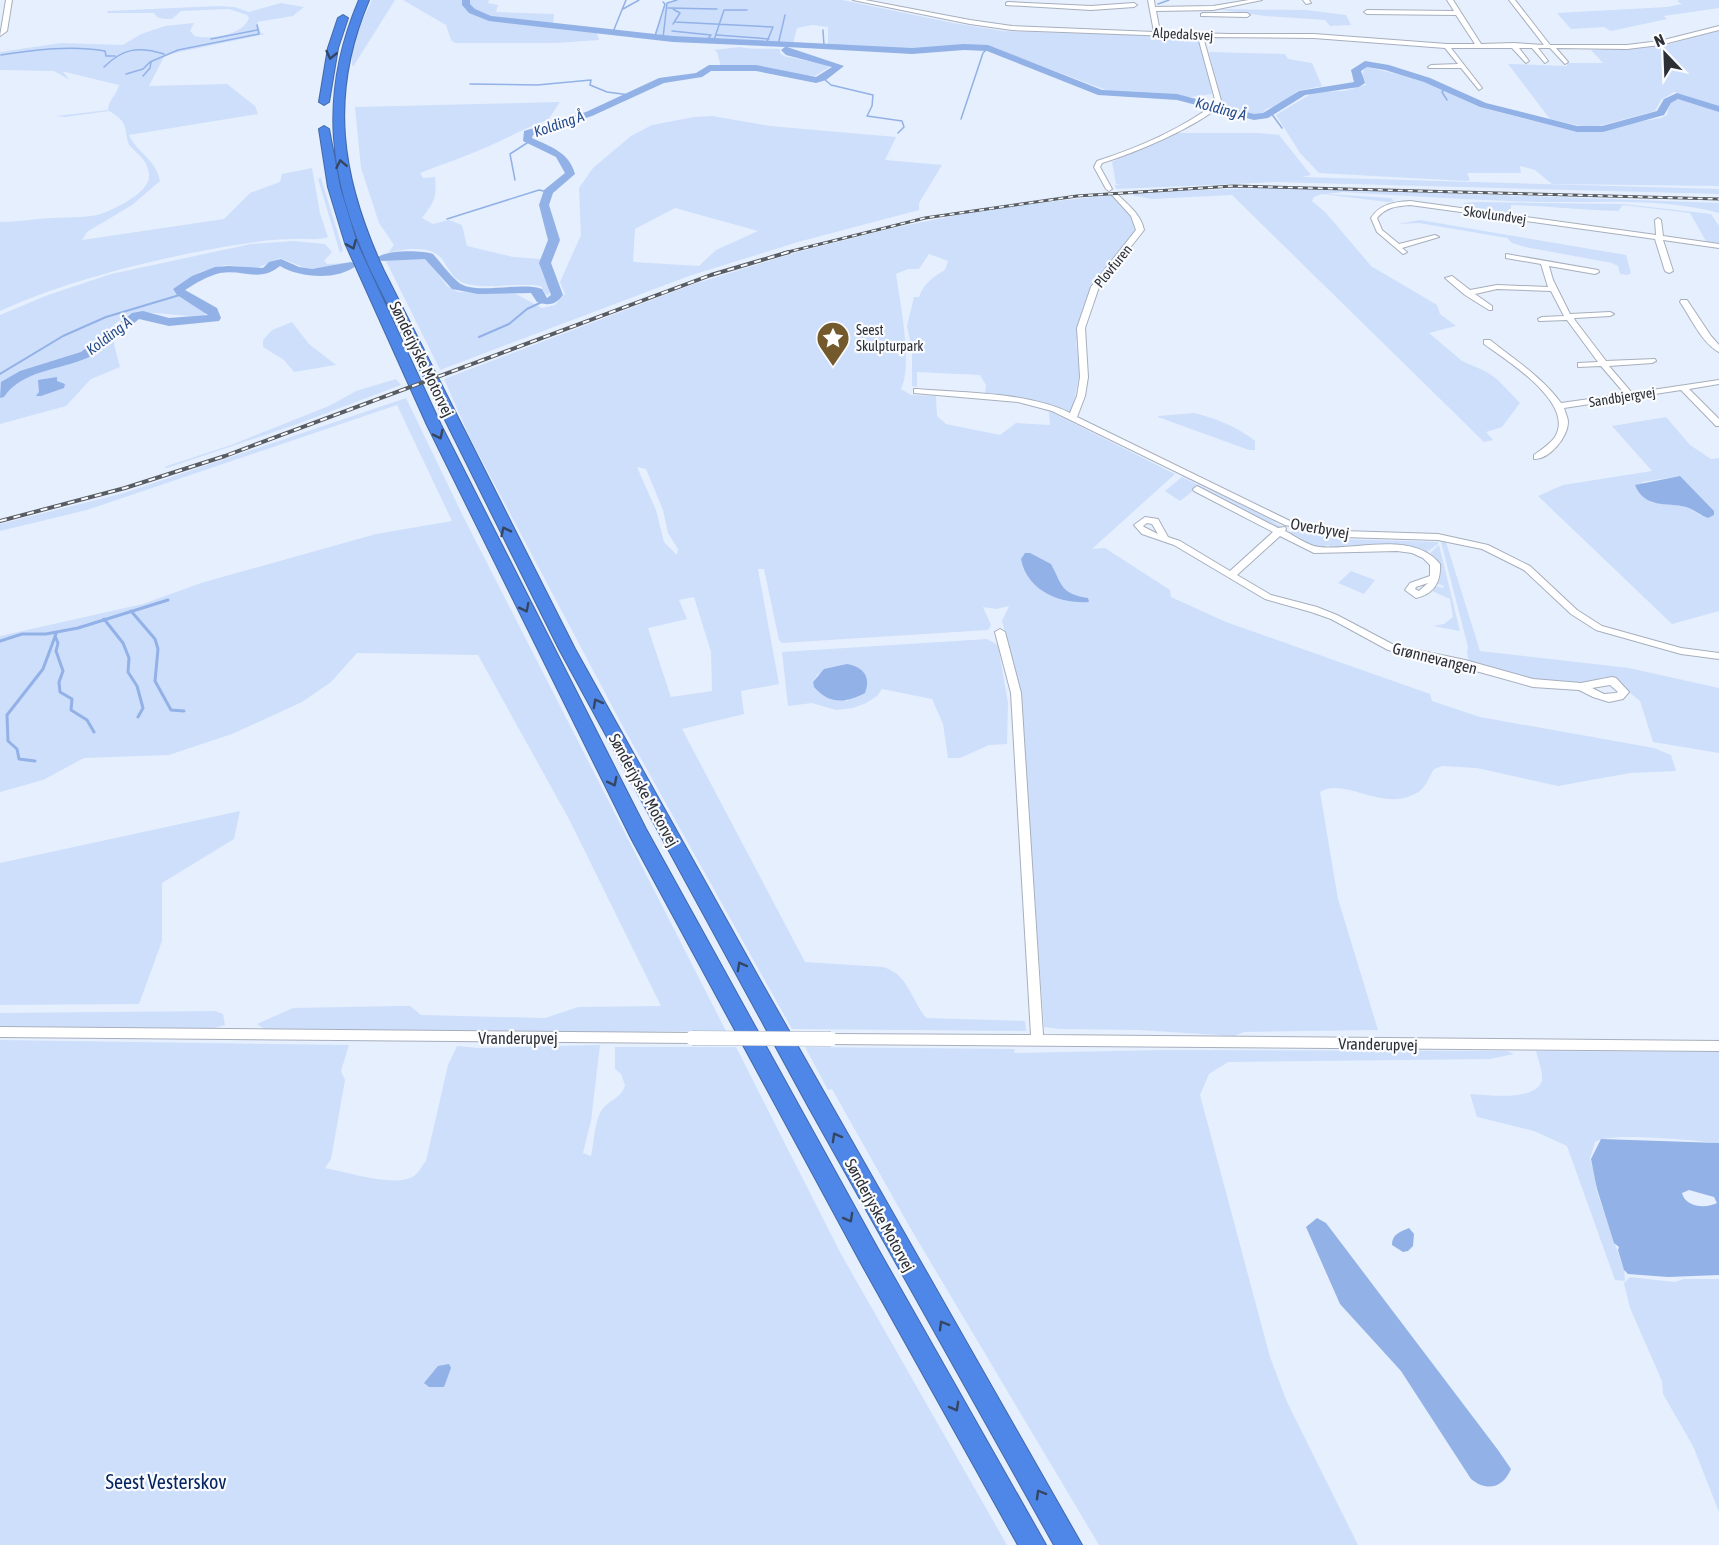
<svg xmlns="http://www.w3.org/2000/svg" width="1719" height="1545" font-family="'Asap Condensed',sans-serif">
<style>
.green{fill:#cedffc;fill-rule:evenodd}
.water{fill:#92b1e6;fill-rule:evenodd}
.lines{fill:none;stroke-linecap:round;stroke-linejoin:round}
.stream-far2{stroke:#92b1e6;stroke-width:1.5}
.stream-far1{stroke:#92b1e6;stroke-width:2}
.stream{stroke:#92b1e6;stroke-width:3}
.river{fill:#92b1e6;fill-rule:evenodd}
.street-casing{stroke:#a7afbd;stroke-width:2}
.highway-casing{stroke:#4369a9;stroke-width:2}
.street{fill:#fff;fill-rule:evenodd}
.highway{fill:#4f87e8;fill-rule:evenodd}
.rail-far1-casing{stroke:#585d64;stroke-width:3}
.rail-casing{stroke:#585d64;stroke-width:4}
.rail-far1{stroke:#fafbfe;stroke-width:1.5;stroke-dasharray:5;stroke-linecap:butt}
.rail{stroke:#fafbfe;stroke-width:2;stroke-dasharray:7;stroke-linecap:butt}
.street-bridge-casing{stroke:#a7afbd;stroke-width:15;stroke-linecap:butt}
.street-bridge{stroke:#fff;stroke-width:14}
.oneway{stroke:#354662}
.labels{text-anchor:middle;stroke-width:4.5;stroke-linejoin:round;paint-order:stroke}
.far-street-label{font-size:14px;fill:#2c3035;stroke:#fafbfe}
.far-poi-label{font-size:14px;fill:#2c3035;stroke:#fafbfe;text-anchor:start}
.far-water-label{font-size:15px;font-style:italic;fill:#284d8d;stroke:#fafbfe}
.street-label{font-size:16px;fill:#2c3035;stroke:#fafbfe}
.near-park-label{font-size:20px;fill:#032662;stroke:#fafbfe}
</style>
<rect width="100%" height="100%" fill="#e6effd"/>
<path class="green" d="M372 0H395L353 67C347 53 365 14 372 0Z
M403 0H489L488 3 498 5 496 12 554 14 553 26 596 30 599 40 557 43H455L451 40 446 25Z
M677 0H842L953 23 1003 31 1199 37 1212 94 1190 97 1111 92 986 45 923 49 828 45V27L813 25 797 28 793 43 710 38 666 37 655 33 665 4Z
M1680 0H1719V8L1664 16 1667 19 1611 31 1604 27 1571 29 1557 13 1667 7 1682 4 1677 1Z
M281 3 304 7 293 16 257 22 261 33 265 34 165 55 149 86 227 84 255 106 258 114 129 135C137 153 156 159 160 181L132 205 87 232 82 240 224 219 250 193 280 182 282 174 312 168 320 213 328 237C317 241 307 238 296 239 278 239 260 241 242 244 165 256 70 279 0 311V222C16 222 34 219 51 218 66 217 83 218 97 215 112 211 152 192 149 174 147 159 138 155 129 145 123 128 130 123 109 111L65 117 56 116 108 110C108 100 117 95 119 85L65 72H63L70 80 54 71 0 70V52L61 43 123 45 141 34 165 26 194 23 190 31 195 36C210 40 243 35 249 18L247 15 229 9 181 11 172 19C166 19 157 20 154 13H107L108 11 218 6 234 7 249 12Z
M1215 9 1306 10 1346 15 1351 25 1330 26 1325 20 1265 16Z
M1719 30V107L1674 92 1661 100 1655 111 1599 126 1585 127 1550 119 1508 64 1567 66V63H1603L1591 50 1670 44Z
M740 47C754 50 767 48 780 49V53L784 56 831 66 815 76 773 71 754 66 721 67 717 52 714 50Z
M1209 52 1285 54 1288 59 1312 63 1322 86 1297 91 1281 104 1266 109 1263 113C1251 117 1232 113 1222 105Z
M1367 67 1422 80 1479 107 1569 130 1604 132 1620 125 1661 118 1667 115C1668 112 1668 108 1670 105 1680 90 1707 107 1719 112V186L1552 184 1535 170 1520 166 1521 173H1467L1470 180 1466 181 1319 173 1300 153 1276 115 1314 92 1344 91 1366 85 1362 77 1364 69Z
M560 102 548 120C526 127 508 138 487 147 465 157 442 164 420 173L423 178 435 177C437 199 434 202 422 218L433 224 449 220 462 225 467 246 513 257 542 259C539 280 552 279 549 295L545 294 541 286C516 282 491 290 467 284 452 280 450 269 441 258 430 245 403 249 388 253L394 245 379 223 361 168 355 107Z
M712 116 770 126 896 137 885 160 942 165 919 203V210L798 242 689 276 440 370 386 261 406 258 427 259 447 286 458 292 516 294 542 308 555 305 565 294 560 282 581 235 579 188 593 168 631 136 652 125 694 117ZM675 208 758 231 716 250 699 266 633 262 635 229Z
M1170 133H1259L1279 135 1311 175 1302 177 1719 189V194L1275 182 1116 189 1115 185 1122 184H1116L1112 162Z
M321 178 343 250 340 253 318 179Z
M1259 188 1339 189 1719 203V213C1661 197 1596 203 1536 202 1472 200 1407 196 1343 192L1325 194 1391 198 1394 201 1388 202 1322 194 1314 197 1312 201 1326 213 1371 266 1437 305 1440 314 1456 326 1429 333 1462 361 1485 371 1497 379 1520 403 1502 427 1486 432 1493 440 1484 442 1232 195 1151 199 1121 193Z
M1111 195 1134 221 1135 232 1103 270 1090 290 1076 343 1080 370 1072 412 1028 399 985 393 986 385 980 375 917 372V387L912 386V350L907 326 914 297H919C924 283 933 277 945 270L948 261 929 254 919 269H908L896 274C900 302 913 365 901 389L911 395 936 396 937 416 946 424 1000 435 1016 423 1050 425 1049 411 1175 474 1092 549 1105 548 1170 590 1171 597 1226 622 1430 694 1432 701 1480 717 1654 748 1671 755 1676 771 1630 773 1558 786 1477 768 1442 766 1434 769C1430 775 1427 784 1422 789 1419 793 1414 794 1410 796 1380 809 1342 777 1320 792L1338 899 1378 1030 1244 1032 1234 1036 1138 1030 1059 1029 1044 1027 1020 690 1002 621 1009 606 996 609 983 607 991 625 988 630 782 643 779 640 764 569H758L779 684 741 691 744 714 682 729 805 962 883 967C908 974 911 999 926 1018L1025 1021 1026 1031 792 1029 621 723 470 438 444 379 694 284 798 252 893 228 992 208ZM637 467 646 469 663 510 668 533 678 549 677 555 664 542 656 510ZM694 597 711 652 712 691 671 697 648 628 687 619 679 600Z
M1477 202 1624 204 1711 214 1719 226V243H1707L1690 213 1623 205 1618 211C1584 210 1547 206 1511 205V215L1463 208 1464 203Z
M1420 220 1626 255 1631 273 1628 275 1620 274 1618 266 1612 263 1525 247 1512 243 1507 238 1419 223 1398 224Z
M294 241 325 244 332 252 324 261 327 264 346 263 332 267 308 269 280 258 257 268 225 265 201 272 173 289 178 296 206 313 205 315C184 319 143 308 128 315 118 320 110 329 101 336L115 339 114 344 120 367 91 379 66 406 0 424V315L48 295 111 274 251 244Z
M292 322 309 344 336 365 294 372 284 360 263 347V340L272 330Z
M396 379 401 385 292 426 167 468 164 467 231 445 329 406 356 391Z
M406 398 463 516 726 1031 548 1033 266 1030 257 1024 293 1008 397 1006H410L421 1015 545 1018 578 1007 661 1006 570 821 478 655 357 653 331 682 302 702 232 734 169 755 84 758 43 780 0 792V636L143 604 201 583 376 534 452 521 397 405 87 510 0 531V524L124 493Z
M1194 413C1215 418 1238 427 1255 441V450H1249L1158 417V416Z
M1666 417 1690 445 1711 459 1719 458V611L1672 624 1538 496 1563 485 1652 471 1612 426ZM1680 476 1702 516 1687 507 1650 502 1642 482Z
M1182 475 1280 522 1282 524 1271 521 1283 527 1279 530 1197 488 1180 501 1165 491 1182 477 1258 515 1182 476Z
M1294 529 1338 539 1438 542V544L1427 552 1403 546 1330 549 1329 545 1324 546 1325 548H1315L1287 535Z
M1441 542H1446L1480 651 1629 668 1719 688V753L1653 742 1640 701 1614 680 1604 677 1585 684 1536 681 1469 662 1467 653 1468 647Z
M1439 545 1460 631 1433 626 1444 624 1453 617 1450 599 1432 591 1436 586 1443 588 1444 586 1438 584C1443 572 1439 562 1430 553Z
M1351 571 1375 580 1364 594 1338 583Z
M987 639 998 645 1008 703 1007 744 989 745 960 758H948L943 724 932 699 882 689 877 696 866 703 853 708 836 710 812 703 788 706 782 652ZM860 668 848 701 814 687 813 682 818 674Z
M240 811 234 839 162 883V941L139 1004 0 1005V863Z
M215 1011 223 1014 225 1025 211 1029 0 1026V1013Z
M0 1040 349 1045 341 1071 345 1080 331 1159 325 1168C346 1172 391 1186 410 1178 418 1175 421 1167 426 1161L448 1065 457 1046 478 1048 600 1045 591 1121 583 1153 591 1156C594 1143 594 1126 600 1113 606 1100 621 1100 625 1085L621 1074 615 1069V1047H736L841 1254 1007 1545H0Z
M805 1047 1015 1049 1014 1053 1164 1050 1507 1051 1514 1054 1490 1059 1228 1062 1209 1074 1200 1095 1270 1357 1287 1402 1358 1545H1099L912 1231 832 1089 828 1090Z
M1536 1051 1719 1052V1143C1694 1141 1613 1131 1595 1142L1590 1159 1596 1179V1189L1624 1270 1625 1281 1615 1280 1567 1146 1534 1131 1477 1117 1470 1094C1486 1095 1537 1102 1542 1080 1543 1072 1538 1059 1536 1051Z
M1630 1277 1674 1282 1684 1279H1719V1512L1693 1446 1663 1394 1662 1381 1630 1308 1624 1283Z"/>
<path class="water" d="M57 377V381L65 384 64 388 41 396H36L39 392 38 380Z
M1680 476 1714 511V515L1708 518C1700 515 1693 509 1686 507 1666 502 1645 509 1635 485Z
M1025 553H1030L1051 564C1062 584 1060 594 1088 598L1089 602C1060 604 1027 591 1021 559Z
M847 664C864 667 871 677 865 693 845 703 830 705 814 687L813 682 824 669Z
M1601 1139 1719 1143V1275L1668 1277 1628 1274 1624 1270 1618 1250 1619 1247 1614 1243 1597 1189 1591 1159ZM1689 1190 1714 1197 1717 1203C1706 1209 1685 1207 1682 1193Z
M1317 1218 1326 1223 1498 1450 1511 1469C1503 1488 1487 1492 1471 1479L1401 1371 1340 1304 1306 1227Z
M1409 1228 1414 1234 1413 1246 1408 1251 1403 1252 1392 1245C1392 1234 1400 1232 1409 1228Z
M449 1364 451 1368 444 1387H429L424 1383 438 1366Z"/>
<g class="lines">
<path class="stream-far2" d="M1158 4 1169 0
M668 8 717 9
M623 9 639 0
M673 9 680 13 673 24
M675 22 773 27 766 44
M823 30 824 46
M672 31 711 35 707 40
M613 32 626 0
M717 35 769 39
M655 36 665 4 663 2
M663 38 667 3 677 0
M211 39 257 30
M714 40 724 10H747
M778 45 785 15
M1 55C36 50 70 45 105 51L106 56H115
M104 67C123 48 139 46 164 54
M126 74 143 69 150 62 178 50 259 34 257 25
M143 76 150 68 151 62
M823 78 831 85 873 95 872 106 867 116 902 121 904 127 898 133
M470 84 537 85 591 80 590 85 607 92 630 95
M1445 88 1442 92 1447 100
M1271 113 1282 128
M961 119 983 53 988 48
M515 180 510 154 530 141
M447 219 539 190 548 192"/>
<path class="stream-far1" d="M479 337 509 324 527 309 544 301
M0 374 63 336 106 317 183 294"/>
<path class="stream" d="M131 611 155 639 158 649 155 681 171 710 184 711
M104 619 123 643 129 658 128 672 137 686 143 708 138 717
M55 636 58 643 56 651 63 671 59 682 60 692 72 699 71 710 87 720 94 732
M0 641 22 634H46L78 628 168 600
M35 761 19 759 17 749 8 741 7 715 43 669 56 634"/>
<path class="river" d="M462 0H470V4L475 9 491 16 673 36 912 48 964 44 988 45 1102 90 1177 94 1254 114 1263 113 1299 91 1354 82 1351 70 1365 61 1389 65 1430 78 1486 103 1577 126H1602L1657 111 1664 99 1677 93 1719 106V112L1678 99 1671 103 1664 115 1603 132H1577L1480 107 1424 82 1385 70 1367 67 1361 71 1365 83 1359 87 1305 95 1268 118 1254 120 1177 100 1098 95 987 51 964 50 912 54 787 47 844 66 826 80 816 83 756 71H711L702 77 664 83 592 116 533 135 532 138C551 147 569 152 575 174L553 193 549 205 560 240 551 263 563 295C556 305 548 306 537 302L531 293 478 294 452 289 425 259 382 261 376 258C387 250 420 250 433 254 441 263 449 274 458 282 474 296 520 281 542 289L547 298 551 295 539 263 548 240 539 205 544 190 565 173 556 157 523 141 524 131 586 112 659 78 696 73 709 65H756L816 77 832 67 786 55 781 50 785 47 673 42 489 21 469 13 462 5Z
M281 259 299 267 312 269 351 262 357 265C338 281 300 278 280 266 259 283 244 269 220 273 208 276 196 283 185 290L217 308 221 318 219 321 169 326 139 319C125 330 104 351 87 358 60 370 22 370 4 397L0 398 1 382 20 371 81 352 132 313 143 311 169 318 208 315 177 295 173 289 192 276 215 267 228 266 263 268 269 262Z"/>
<defs>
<path id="street" d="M6 0H12L7 31 0 36Z
M853 0H865L970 20 1012 26 1154 32 1148 0H1154L1155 7 1213 6 1249 0H1262L1213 10 1156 11 1160 32 1229 34H1314L1447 44H1475L1456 15 1367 14 1364 12 1367 10 1454 11 1447 0H1453L1481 44 1513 43 1544 45 1509 0H1515L1550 45H1627L1660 41 1719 26V30L1660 45 1627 49 1556 48 1568 62 1565 64 1550 48H1538L1548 61 1545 63 1532 48H1519L1529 61 1526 63 1512 48H1451L1482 88 1479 90 1461 68H1429L1428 67 1431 65 1458 64 1445 48 1314 38 1203 37 1222 104C1197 127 1135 153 1102 163L1100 167 1112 189 1109 191 1106 189 1094 167 1097 161C1138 148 1181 129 1216 103L1198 37 1012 30 970 24Z
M1303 0H1309L1311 3 1306 4Z
M1008 2 1091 6 1134 3 1137 5 1134 7 1091 10 1006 5V3Z
M1203 13H1247L1250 15 1247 17 1201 16V14Z
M1112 193H1116C1127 204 1141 214 1144 230L1099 287 1085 328 1088 377 1085 396 1077 417 1290 521 1343 531 1438 534 1488 545 1530 566 1577 610 1602 626 1681 648 1719 653V659L1681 654 1596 630 1571 614 1524 570 1482 549 1438 540 1343 537 1285 525 1052 411 1018 402 914 393V389H917C966 393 1026 392 1070 413L1077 396 1080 377 1077 328 1091 287 1136 230 1131 216 1112 195Z
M1410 201 1656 235 1655 220 1658 218 1661 220 1663 236 1719 244V248L1663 240 1673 271 1669 273 1665 271 1655 239 1410 205C1397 206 1386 207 1377 218L1382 230 1399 244 1435 235 1439 237 1402 248 1407 252 1403 254 1377 232 1371 218C1380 204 1394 202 1410 201Z
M1506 254 1598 270 1599 272 1595 274 1549 266 1553 280 1570 314 1610 312 1614 314 1610 316 1575 318 1574 319 1606 361 1655 359 1656 361 1652 363 1609 366 1632 393 1719 380V384L1689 389 1719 419V426H1716L1681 390 1564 408C1565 412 1568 418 1568 422 1568 437 1549 460 1534 459V455C1541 450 1550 444 1555 437 1576 403 1506 360 1484 344V340H1490C1515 360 1542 377 1561 403L1625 394 1601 366 1578 367V363L1598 362 1567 320 1539 321 1538 319 1542 317 1564 316 1551 291 1497 289 1475 294 1492 306V310H1489L1465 295 1445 278 1452 276 1470 290 1497 285 1548 287 1541 264 1506 258Z
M1681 300H1687L1711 336 1719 345V352C1702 343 1691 318 1680 302Z
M1197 486 1278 528 1285 527 1286 529 1285 531C1295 536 1308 546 1319 547 1355 551 1413 530 1440 564 1441 582 1434 594 1416 598L1405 590 1410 583 1430 576V565L1423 558 1412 553 1397 551 1314 553 1280 536 1237 575 1271 595 1317 607 1337 615 1394 645 1465 660 1533 679 1581 683 1612 677 1616 678 1629 692 1623 699 1609 702 1593 697 1579 690 1533 687 1465 668 1388 650 1331 619 1311 612 1265 599 1174 545 1142 534 1134 525 1145 517 1158 519 1168 537 1180 541 1230 571 1273 532 1194 491 1193 489ZM1147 523 1152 524 1158 534 1144 527 1143 526ZM1428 583 1419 591 1415 589 1416 587ZM1610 685 1618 692 1616 693 1604 694 1592 688Z
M1000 629 1005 632 1021 693 1043 1035 1719 1041V1051L831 1044 827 1043 825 1039 827 1035 831 1034 1031 1035 1011 693 995 632Z
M0 1027 692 1033 696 1034 698 1038 696 1042 692 1043 0 1037Z"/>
<path id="highway" d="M359 0H369C328 96 341 178 384 271L575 649 760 980 1082 1545H1054L808 1106 559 649 371 271C329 178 318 96 359 0Z
M343 15 348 18 338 48 329 102 324 105 319 102 328 48 338 18Z
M324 126 329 129 340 187 357 243 441 425 646 829 878 1249 1046 1545H1018L862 1265 631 838 427 425 345 243 328 187 319 129Z"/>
</defs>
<use href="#street" class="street-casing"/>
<use href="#highway" class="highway-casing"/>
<use href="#street" class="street"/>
<use href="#highway" class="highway"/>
<defs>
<path id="rail-far1" d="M784 253 925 218 1077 196 1233 186 1719 199"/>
<path id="rail" d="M0 521 125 488 225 456 711 275 789 252"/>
</defs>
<use href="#rail-far1" class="rail-far1-casing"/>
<use href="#rail" class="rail-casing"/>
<use href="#rail-far1" class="rail-far1"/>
<use href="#rail" class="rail"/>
<defs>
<path id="street-bridge" d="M692 1038 831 1039"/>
</defs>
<use href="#street-bridge" class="street-bridge-casing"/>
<use href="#street-bridge" class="street-bridge"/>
</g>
<defs><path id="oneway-chevron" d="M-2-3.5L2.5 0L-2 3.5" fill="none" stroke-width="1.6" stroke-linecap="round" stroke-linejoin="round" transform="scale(1.5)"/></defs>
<g class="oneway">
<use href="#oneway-chevron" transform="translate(331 55) rotate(103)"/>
<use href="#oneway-chevron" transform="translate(341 164) rotate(-101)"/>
<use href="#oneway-chevron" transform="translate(352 245) rotate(67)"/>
<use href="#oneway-chevron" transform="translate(439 435) rotate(64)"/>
<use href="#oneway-chevron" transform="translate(505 531) rotate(-116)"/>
<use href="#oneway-chevron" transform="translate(525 608) rotate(63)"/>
<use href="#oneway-chevron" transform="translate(597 703) rotate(-119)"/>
<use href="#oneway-chevron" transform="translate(613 782) rotate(63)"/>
<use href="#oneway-chevron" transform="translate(741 966) rotate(-119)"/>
<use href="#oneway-chevron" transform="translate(836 1137) rotate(-119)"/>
<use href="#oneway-chevron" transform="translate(849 1218) rotate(61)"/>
<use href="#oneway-chevron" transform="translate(943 1325) rotate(-120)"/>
<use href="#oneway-chevron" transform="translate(955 1407) rotate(61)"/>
<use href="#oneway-chevron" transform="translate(1040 1494) rotate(-120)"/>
</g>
<defs>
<symbol id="sight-pin" viewBox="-11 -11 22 30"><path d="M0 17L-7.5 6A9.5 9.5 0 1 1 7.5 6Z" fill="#73592b" stroke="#fafbfe"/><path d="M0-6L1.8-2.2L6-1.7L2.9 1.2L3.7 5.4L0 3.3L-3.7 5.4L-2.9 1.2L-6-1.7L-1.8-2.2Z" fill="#fff"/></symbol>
</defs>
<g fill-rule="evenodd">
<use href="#sight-pin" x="814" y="319" width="38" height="52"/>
</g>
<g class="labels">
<g class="far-street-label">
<text transform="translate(1183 34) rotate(3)" y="5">Alpedalsvej</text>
<text transform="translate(1495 215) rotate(8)" y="5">Skovlundvej</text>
<text transform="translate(1113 266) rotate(-51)" y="5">Plovfuren</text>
<text transform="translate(1622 397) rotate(-9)" y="5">Sandbjergvej</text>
</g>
<g class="far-poi-label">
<text x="856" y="335">Seest<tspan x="856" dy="16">Skulpturpark</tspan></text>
</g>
<g class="far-water-label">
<text transform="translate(1221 109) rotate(15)" y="5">Kolding Å</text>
<text transform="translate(559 124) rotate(-19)" y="5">Kolding Å</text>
<text transform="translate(109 336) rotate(-37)" y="5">Kolding Å</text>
</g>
<g class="street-label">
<text transform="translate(422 359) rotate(64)" y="6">Sønderjyske Motorvej</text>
<text transform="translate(1320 528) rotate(10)" y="6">Overbyvej</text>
<text transform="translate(1435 658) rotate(14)" y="6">Grønnevangen</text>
<text transform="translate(644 790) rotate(61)" y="6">Sønderjyske Motorvej</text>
<text x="518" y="1044">Vranderupvej</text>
<text transform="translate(1378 1044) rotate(1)" y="6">Vranderupvej</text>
<text transform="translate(880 1215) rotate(61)" y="6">Sønderjyske Motorvej</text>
</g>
<g class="near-park-label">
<text x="166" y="1489">Seest Vesterskov</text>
</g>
</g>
<g transform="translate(1665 54) rotate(337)" stroke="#fafbfe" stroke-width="4.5" paint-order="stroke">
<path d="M0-4.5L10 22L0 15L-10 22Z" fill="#2c3035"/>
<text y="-9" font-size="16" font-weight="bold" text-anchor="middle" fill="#2c3035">N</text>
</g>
</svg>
